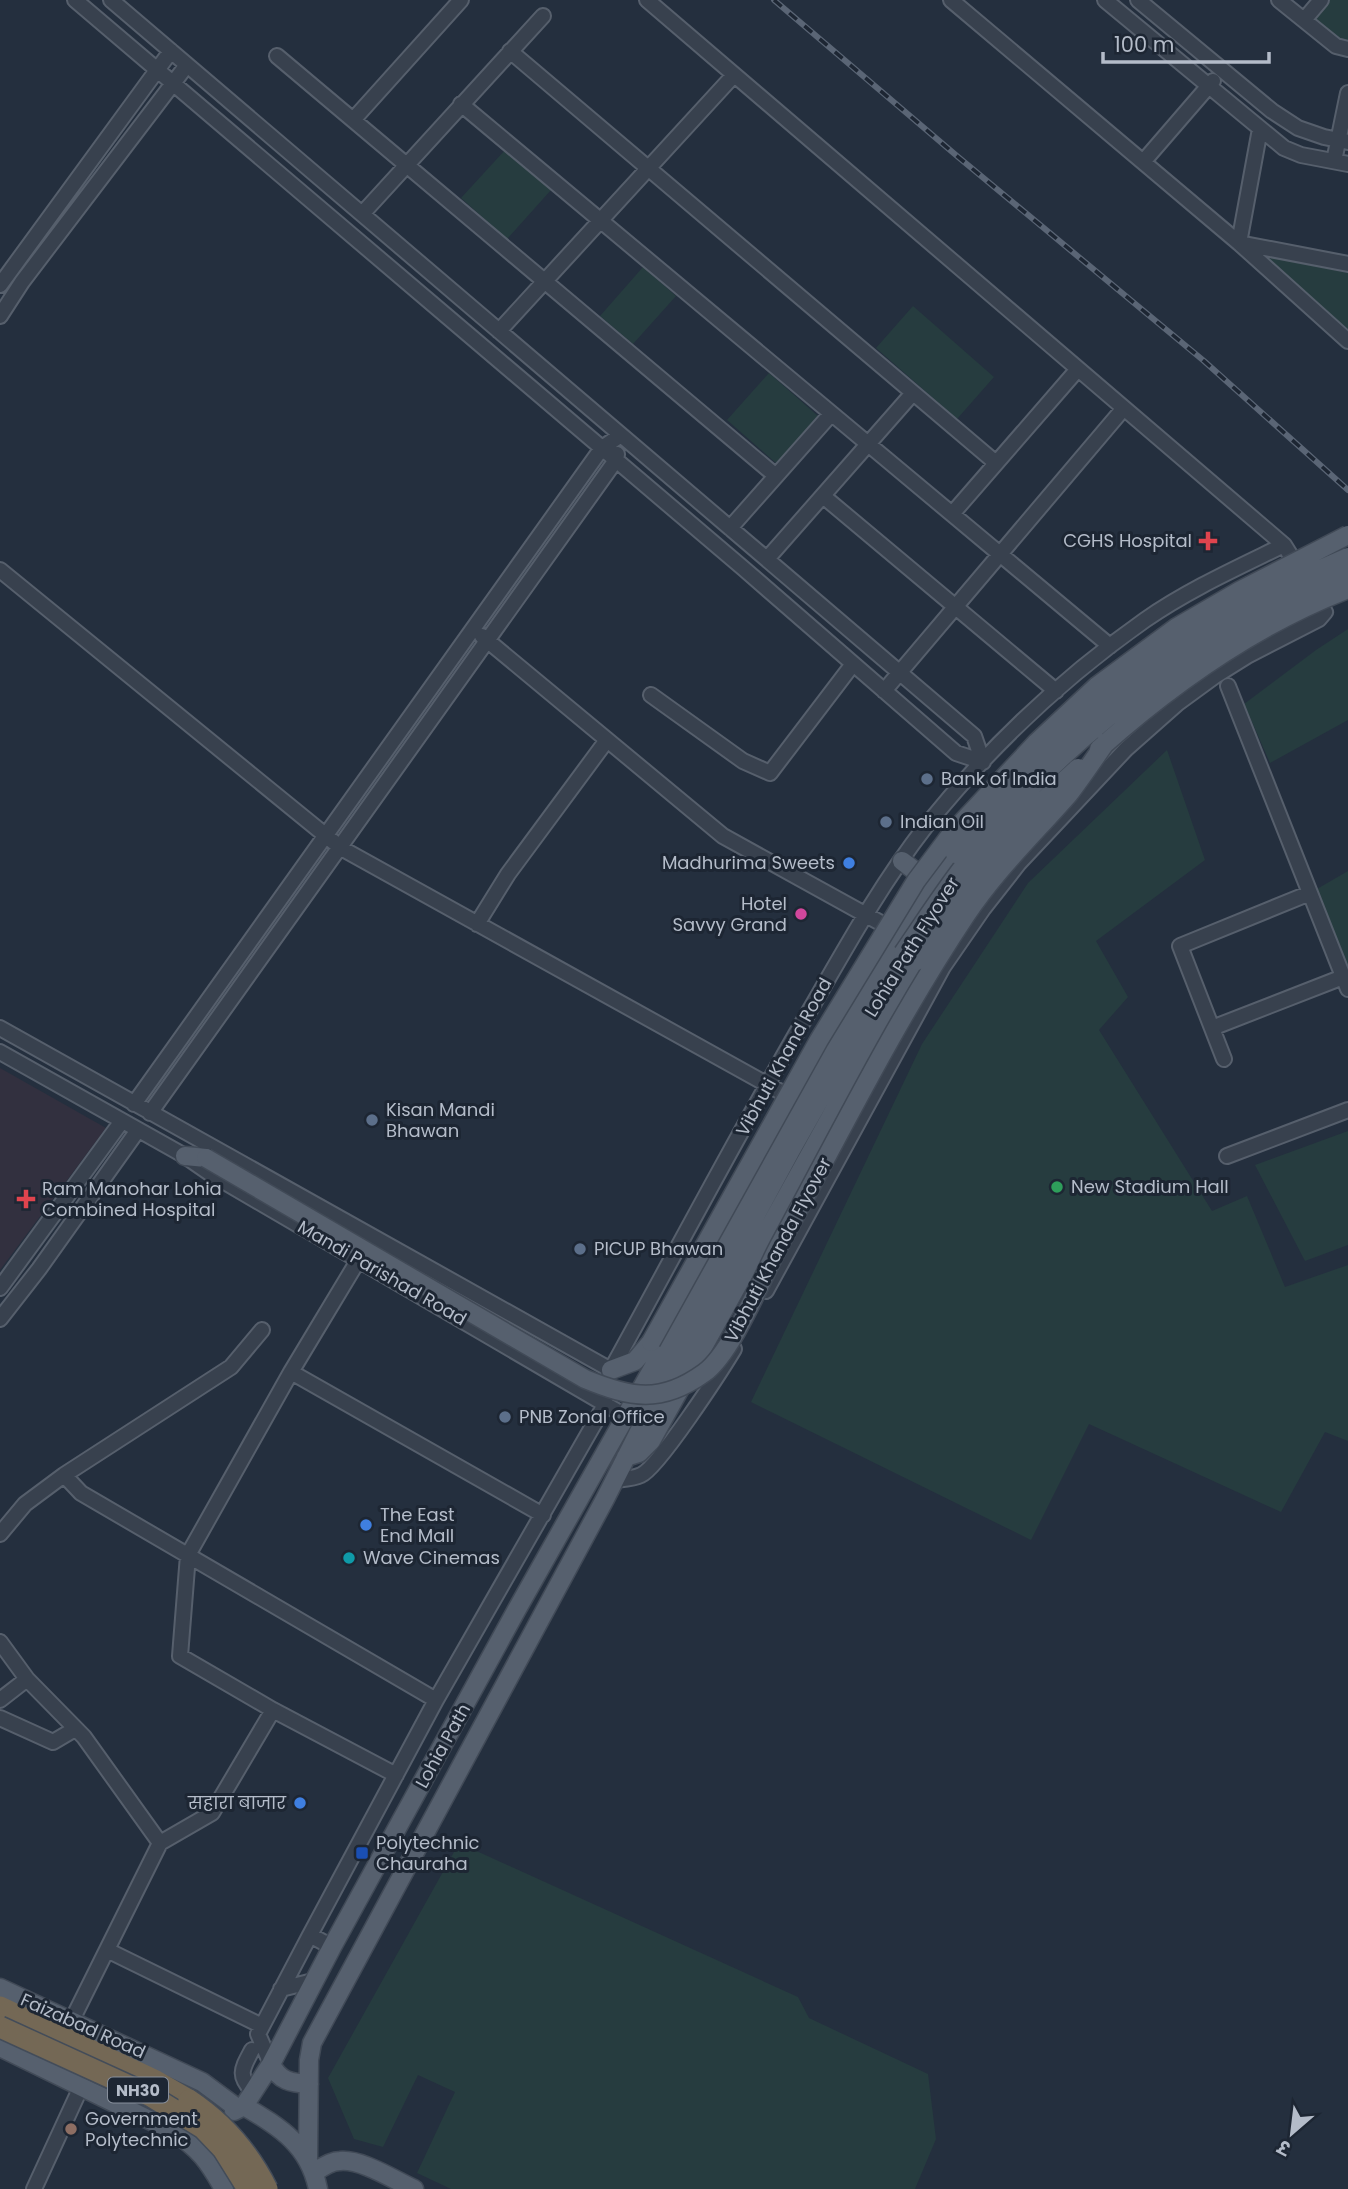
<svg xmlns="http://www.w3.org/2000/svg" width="1348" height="2189" font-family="Poppins,'Noto Sans Devanagari',sans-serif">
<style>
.medical{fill:#32303f}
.green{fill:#263c3f}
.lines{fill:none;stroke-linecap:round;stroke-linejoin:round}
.minor-casing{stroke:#565f6c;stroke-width:18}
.major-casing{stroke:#414a57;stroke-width:21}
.highway-casing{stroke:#434c59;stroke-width:24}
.minor{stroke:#38414e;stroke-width:14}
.major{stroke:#56606e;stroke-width:18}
.highway{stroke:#746855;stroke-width:21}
.rail-casing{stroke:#5a6575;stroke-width:6}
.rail{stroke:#1d2633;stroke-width:3.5;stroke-dasharray:10;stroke-linecap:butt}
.major-bridge-casing{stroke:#414a57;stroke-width:21;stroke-linecap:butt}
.highway-bridge-casing{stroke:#434c59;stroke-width:24;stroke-linecap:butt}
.major-bridge{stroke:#56606e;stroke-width:18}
.highway-bridge{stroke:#746855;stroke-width:21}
.health-dot{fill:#e0444e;stroke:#1d2633;stroke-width:2.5}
.service-dot{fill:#5c6f8a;stroke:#1d2633;stroke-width:2.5}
.shop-dot{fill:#3f7fe0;stroke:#1d2633;stroke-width:2.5}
.hotel-dot{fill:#d1479c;stroke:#1d2633;stroke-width:2.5}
.leisure-dot{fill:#2e9e5b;stroke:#1d2633;stroke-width:2.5}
.culture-dot{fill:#0f9aa8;stroke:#1d2633;stroke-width:2.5}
.transit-dot{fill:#1a4fb4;stroke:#1d2633;stroke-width:2.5}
.education-dot{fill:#8d6e63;stroke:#1d2633;stroke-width:2.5}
.labels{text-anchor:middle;stroke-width:6;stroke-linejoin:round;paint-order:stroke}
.shield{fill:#1d2633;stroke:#878f9c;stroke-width:2}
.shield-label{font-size:16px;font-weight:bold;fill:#b4bcc9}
.poi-label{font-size:18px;fill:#b4bcc9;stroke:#1d2633;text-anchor:start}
.street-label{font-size:18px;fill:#b4bcc9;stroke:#1d2633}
</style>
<rect width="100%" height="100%" fill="#242f3e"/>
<path class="medical" d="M0 1068 106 1128 0 1270Z"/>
<path class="green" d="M1330 0H1348V43L1340 41 1312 21Z
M506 149 551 190 507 239 461 198Z
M1265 256 1348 273V332Z
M643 267 676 296 633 344 600 316Z
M913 306 994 377 957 419 876 348Z
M769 373 818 416 777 464 727 420Z
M1348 629V720L1270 763 1244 704 1316 650Z
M1167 750 1205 860 1096 941 1128 997 1099 1030 1212 1211 1247 1196 1285 1287 1348 1265V1441L1325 1432 1281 1512 1089 1424 1031 1540 751 1402 922 1044 1028 883Z
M1348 871V989L1310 893Z
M1348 1131V1245L1305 1261 1255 1165Z
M459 1843 798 1997 809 2018 928 2074 936 2139 915 2189H451L417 2173 455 2092 418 2075 383 2147 354 2139 328 2078Z"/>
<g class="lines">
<defs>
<path id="minor" d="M75 0 743 568 956 753 983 762
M111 0 974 736 983 762
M647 0 1284 545 1299 569
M951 0 1239 243 1348 341
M1105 0 1284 148 1301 155 1348 164
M1138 0 1272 111 1298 128 1324 137 1348 142
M1279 0 1336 46 1348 49
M1304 20 1321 0
M510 51 996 463
M277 56 776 476
M461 104 1110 646
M353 120 461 0
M1260 129 1239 243 1348 264
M1334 161 1348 93
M1143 162 1213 81
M362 214 543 16
M0 285 171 51
M0 316 22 282 187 65
M499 331 734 75
M823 496 1056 691
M952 514 1078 369
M730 528 831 414
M767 559 913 393
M0 570 341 848 797 1101
M482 636 723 836 897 932
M1228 686 1348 989
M884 691 1124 408
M651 695 743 761 770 773 853 664
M477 924 508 874 607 740
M0 1028 611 1370C676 1252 739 1132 807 1015 844 951 880 885 926 826 988 749 1064 677 1145 620 1188 590 1237 568 1284 545
M1212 1028 1343 977
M0 1052 185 1156 211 1174 627 1417
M1224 1059 1180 946 1310 893
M134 1104 602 448 621 435
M150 1113 616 460 617 454
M1227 1156 1348 1110
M359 1259 291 1372 188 1555 180 1656 273 1710 396 1775
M0 1288 122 1121
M766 1291 943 967 983 909 1019 863 1126 749 1178 703 1215 676 1247 656 1319 619 1325 612 1313 593
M0 1319 39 1269 138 1130
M291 1372 543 1515
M64 1475 81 1493 436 1700
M614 1480C623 1479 633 1479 641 1475 658 1468 722 1369 734 1349
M0 1534 25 1504 64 1475 231 1367 262 1330
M0 1642 27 1679 0 1700
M27 1679 84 1737 160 1843
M0 1718 53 1742 75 1729
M332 1947 310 1935 436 1700 606 1403
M107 1950 262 2026
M281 1989 313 1981
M71 2022 160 1843 212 1813 273 1710
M252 2050C242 2069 237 2075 253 2092
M271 2064 258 2034 310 1935
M34 2189 81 2087"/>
<path id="major" d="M902 861 931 883
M185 1156 206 1158
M611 1370 635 1361 651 1342
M626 1457 639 1453 651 1441 917 961
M0 1988 202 2082 237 2108
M0 2047 172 2131C200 2149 208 2161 224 2189
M271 2064C279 2081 291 2083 309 2084
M244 2106 271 2064 332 1947 516 1611 898 933 931 883 955 854
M234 2111 244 2106C281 2128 309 2145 318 2189
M308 2158 309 2060 312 2043 605 1499 653 1404 791 1150 903 953
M315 2172C322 2167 331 2161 340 2161 362 2159 394 2180 414 2189"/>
<path id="highway" d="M0 2007 156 2081 189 2100"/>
</defs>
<use href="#minor" class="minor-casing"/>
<use href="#major" class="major-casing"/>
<use href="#highway" class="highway-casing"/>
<use href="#minor" class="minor"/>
<use href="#major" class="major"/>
<use href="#highway" class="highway"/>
<defs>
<path id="rail" d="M774 0 957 156 1204 361 1348 490"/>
</defs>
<use href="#rail" class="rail-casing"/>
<use href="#rail" class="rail"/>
<defs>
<path id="major-bridge" d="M1099 749C1173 683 1255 625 1348 589
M955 854C973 833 991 809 1010 789 1110 686 1216 612 1348 557
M903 953C927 918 950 882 977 849 1054 752 1154 673 1262 614 1290 599 1318 583 1348 572
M917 961C962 889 1015 824 1078 768
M206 1158 585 1379C631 1398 661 1404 704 1373 732 1353 761 1280 779 1246 839 1135 896 1020 966 915 996 870 1034 834 1069 794 1082 777 1094 759 1106 742
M651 1342 819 1040 916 881 952 833 1037 742 1097 686 1177 627 1239 591 1348 535"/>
<path id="highway-bridge" d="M0 2027 151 2096 203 2128 223 2149 248 2189
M189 2100C222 2122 249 2153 267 2189"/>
</defs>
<use href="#major-bridge" class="major-bridge-casing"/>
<use href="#highway-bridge" class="highway-bridge-casing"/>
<use href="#major-bridge" class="major-bridge"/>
<use href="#highway-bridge" class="highway-bridge"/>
</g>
<g class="health-dot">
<path d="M1204.5 530.5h7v7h7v7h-7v7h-7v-7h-7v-7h7z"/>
<path d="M22.5 1188.5h7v7h7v7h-7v7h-7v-7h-7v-7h7z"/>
</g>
<g class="service-dot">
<circle cx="927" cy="779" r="7"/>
<circle cx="886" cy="822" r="7"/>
<circle cx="372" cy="1120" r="7"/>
<circle cx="580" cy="1249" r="7"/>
<circle cx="505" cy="1417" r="7"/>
</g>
<g class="shop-dot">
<circle cx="849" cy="863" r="7"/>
<circle cx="366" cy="1525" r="7"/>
<circle cx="300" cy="1803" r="7"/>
</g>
<circle class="hotel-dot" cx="801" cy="914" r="7"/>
<circle class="leisure-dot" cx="1057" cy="1187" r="7"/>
<circle class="culture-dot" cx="349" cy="1558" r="7"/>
<rect class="transit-dot" x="355" y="1846" width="14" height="14" rx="3.5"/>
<circle class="education-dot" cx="71" cy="2129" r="7"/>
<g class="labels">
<rect class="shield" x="108" y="2077.5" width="60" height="25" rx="5"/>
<g class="shield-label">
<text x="138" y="2096">NH30</text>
</g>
<g class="poi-label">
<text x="1192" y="547" text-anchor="end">CGHS Hospital</text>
<text x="941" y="785">Bank of India</text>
<text x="900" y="828">Indian Oil</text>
<text x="835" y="869" text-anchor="end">Madhurima Sweets</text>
<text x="787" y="910" text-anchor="end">Hotel<tspan x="787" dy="21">Savvy Grand</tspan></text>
<text x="386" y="1116">Kisan Mandi<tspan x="386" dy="21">Bhawan</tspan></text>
<text x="1071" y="1193">New Stadium Hall</text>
<text x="42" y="1195">Ram Manohar Lohia<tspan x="42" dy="21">Combined Hospital</tspan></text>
<text x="594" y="1255">PICUP Bhawan</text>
<text x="519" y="1423">PNB Zonal Office</text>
<text x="380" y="1521">The East<tspan x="380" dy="21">End Mall</tspan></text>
<text x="363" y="1564">Wave Cinemas</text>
<text x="286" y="1809" text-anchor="end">सहारा बाजार</text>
<text x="376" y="1849">Polytechnic<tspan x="376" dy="21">Chauraha</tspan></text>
<text x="85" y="2125">Government<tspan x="85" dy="21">Polytechnic</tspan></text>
</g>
<g class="street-label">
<text transform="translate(912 947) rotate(-58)" y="6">Lohia Path Flyover</text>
<text transform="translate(784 1057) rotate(-61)" y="6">Vibhuti Khand Road</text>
<text transform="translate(778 1250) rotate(-62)" y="6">Vibhuti Khanda Flyover</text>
<text transform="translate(382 1273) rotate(30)" y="6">Mandi Parishad Road</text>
<text transform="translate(443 1746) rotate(-61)" y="6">Lohia Path</text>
<text transform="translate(83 2026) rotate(24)" y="6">Faizabad Road</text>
</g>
</g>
<g transform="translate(1292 2133) rotate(208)" stroke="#1d2633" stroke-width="5" paint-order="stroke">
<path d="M0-5L12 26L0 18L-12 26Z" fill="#b4bcc9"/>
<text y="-10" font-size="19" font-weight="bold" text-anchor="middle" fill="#b4bcc9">उ</text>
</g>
<path d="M1103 52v10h166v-10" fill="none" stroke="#b4bcc9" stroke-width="3.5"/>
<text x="1114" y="52" font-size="21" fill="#b4bcc9" stroke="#1d2633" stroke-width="5" paint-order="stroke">100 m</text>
</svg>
